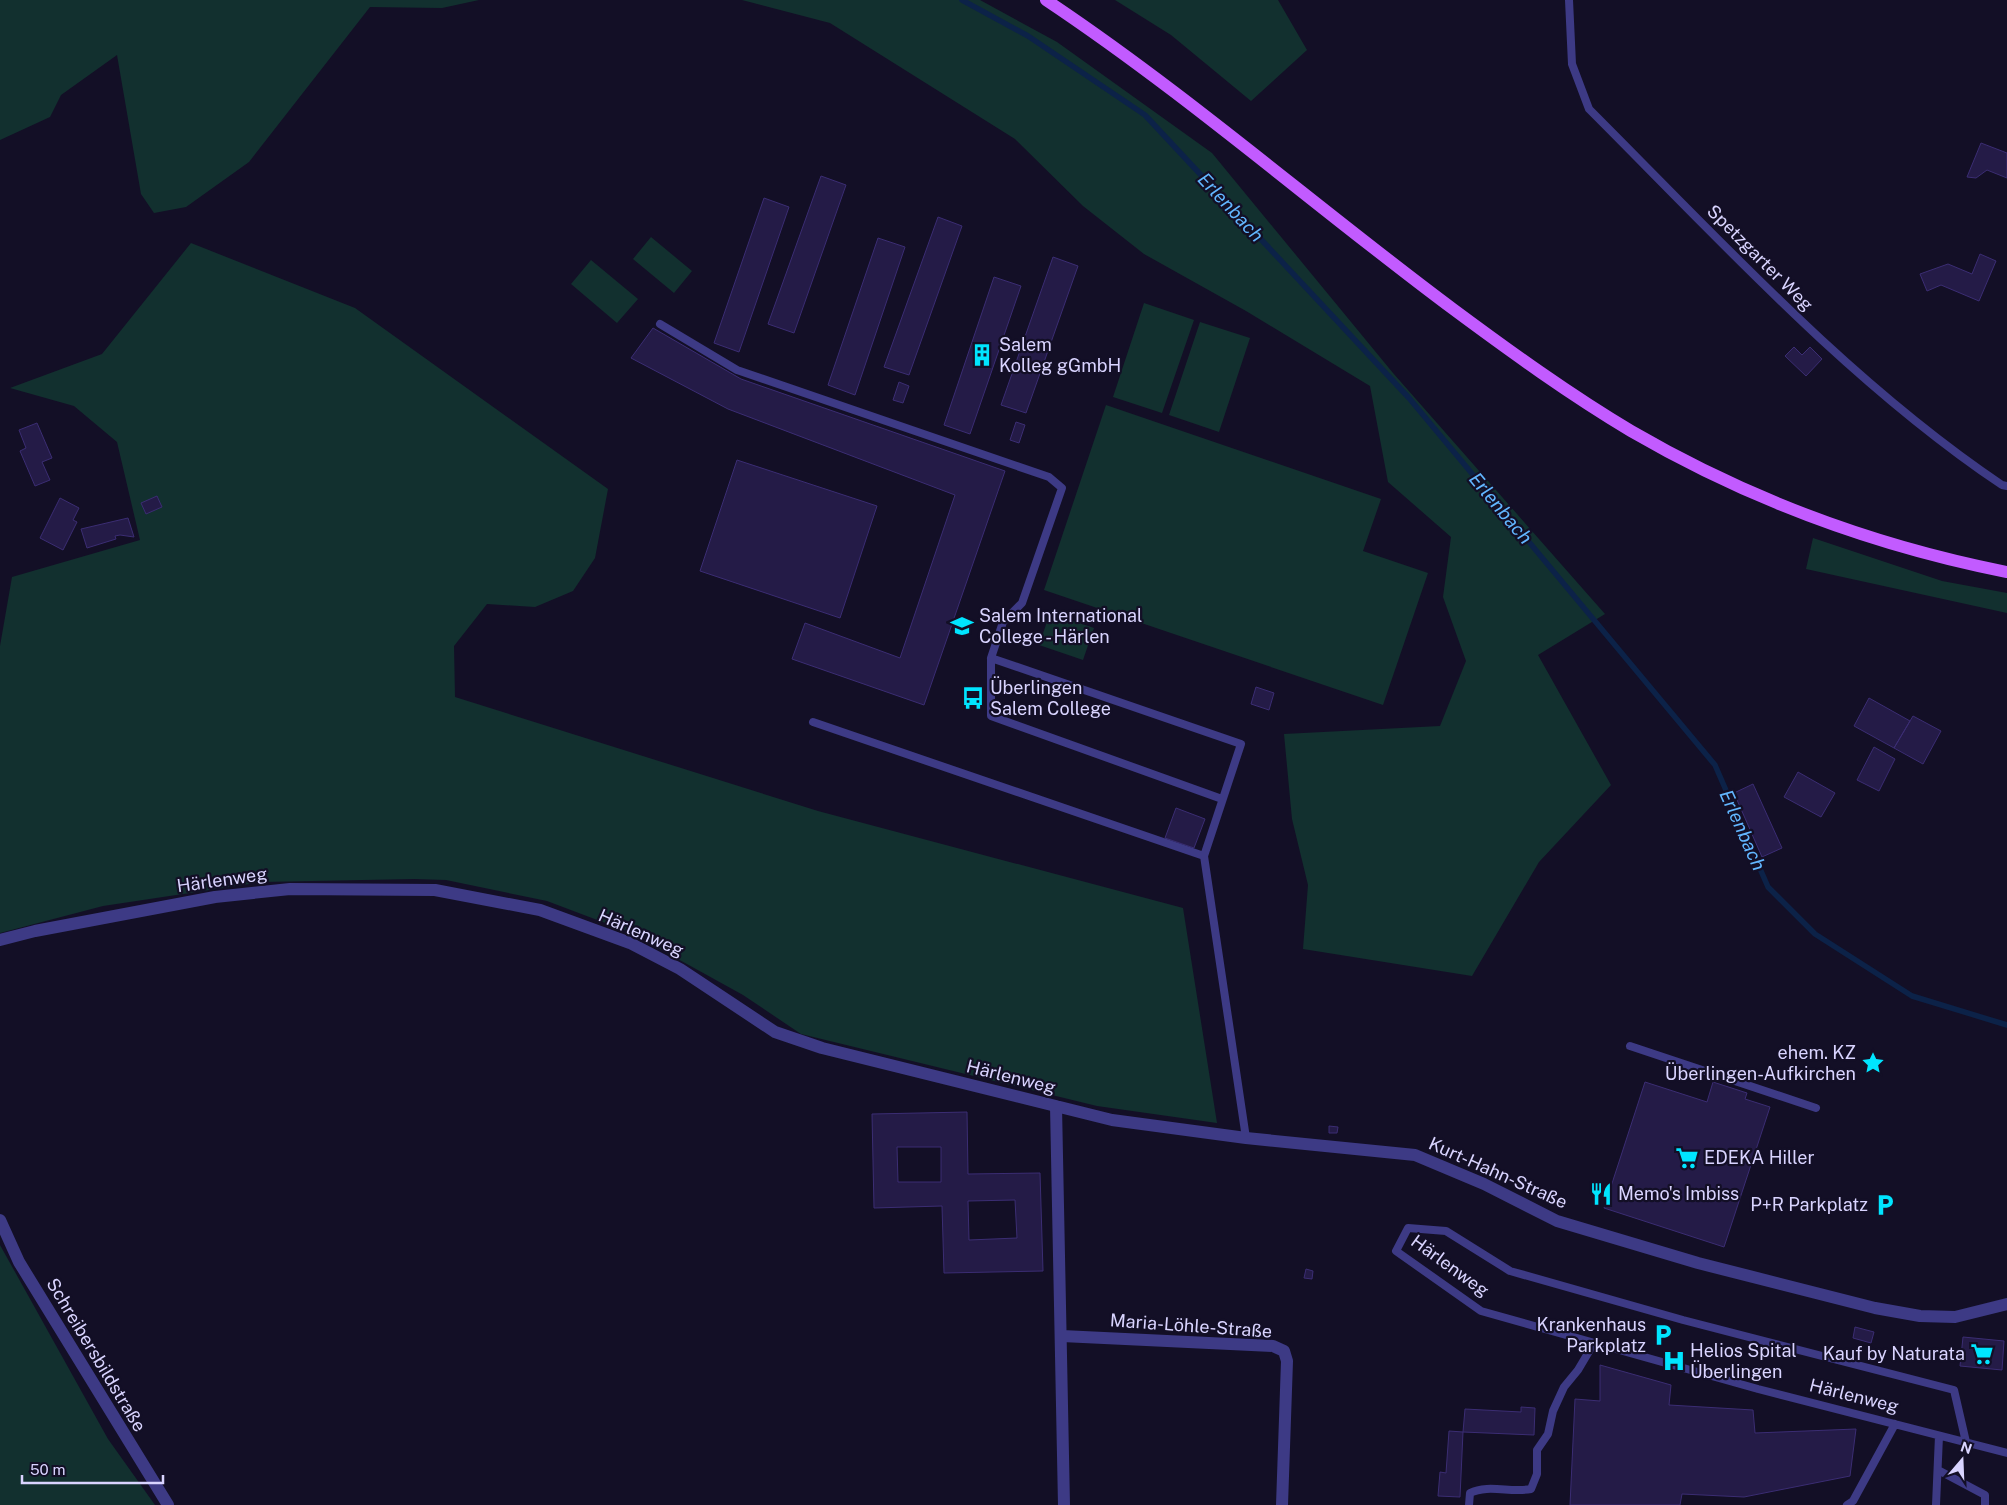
<svg xmlns="http://www.w3.org/2000/svg" width="2007" height="1505" font-family="'Public Sans',sans-serif">
<style>
.green{fill:#12302f}
.lines{fill:none;stroke-linecap:round;stroke-linejoin:round}
.stream{stroke:#0c2248;stroke-width:5.5}
.building{fill:#241b47;stroke:#3b2d73;fill-rule:evenodd}
.lane{stroke:#3d3a85;stroke-width:8}
.street{stroke:#3d3a85;stroke-width:12}
.primary{stroke:#c25bff;stroke-width:12}
.labels{text-anchor:middle;stroke-width:4.5;stroke-linejoin:round;paint-order:stroke}
.street-label{font-size:18px;fill:#d9d4ff;stroke:#130f26}
.poi-label{font-size:18px;fill:#d9d4ff;stroke:#130f26;text-anchor:start}
.water-label{font-size:19px;font-style:italic;fill:#62b6ff;stroke:#130f26}
</style>
<rect width="100%" height="100%" fill="#130f26"/>
<path class="green" d="M0 0H479L442 8 370 7 249 162 186 207 154 213 141 194 117 55 61 95 50 117 0 140Z
M742 0H980L1057 42 1212 153 1393 373 1605 614 1538 655 1611 785 1539 862 1472 976 1303 949 1308 885 1292 819 1284 734 1440 726 1466 661 1443 597 1451 537 1388 482 1370 386 1246 311 1144 254 1083 206 1015 139 830 23Z
M1115 0H1278L1307 50 1251 101 1171 35Z
M651 237 692 271 674 293 633 259Z
M191 243 355 308 608 489 595 558 573 591 535 607 487 604 454 646 455 697 818 811 1183 908 1217 1123 1097 1106 801 1034 743 995 629 932 547 901 446 880 414 879 262 882 103 906 0 933V646L12 577 140 540 117 442 74 406 10 388 102 354Z
M591 260 638 299 617 323 571 284Z
M1144 303 1194 320 1162 413 1113 397Z
M1200 322 1250 338 1219 432 1169 415Z
M1106 405 1381 499 1363 551 1428 573 1383 705 1044 590Z
M1813 538 1942 581 2007 593V613L1806 569Z
M1050 613 1094 628 1083 660 1039 645Z
M0 1245 108 1439 155 1505H0Z"/>
<g class="lines">
<path class="stream" d="M962 0 1028 36 1145 115 1409 398 1715 765 1768 887 1815 934 1912 996 2007 1025"/>
</g>
<path class="building" d="M1981 143 2007 153V178L1987 170 1976 178 1967 177Z
M821 176 846 185 794 333 768 324Z
M764 198 789 207 739 352 714 343Z
M938 217 962 226 909 375 884 367Z
M878 238 905 247 855 395 828 385Z
M1980 254 1996 261 1979 301 1941 285 1927 291 1920 274 1948 264 1972 274Z
M1053 257 1078 266 1026 413 1001 405Z
M994 277 1021 286 970 434 944 425Z
M653 328 741 379 1005 471 924 705 792 659 805 623 900 658 955 495 728 409 631 358Z
M1794 347 1802 355 1810 347 1822 359 1806 376 1785 356Z
M899 382 909 386 903 403 893 400Z
M1016 422 1025 425 1019 443 1010 440Z
M37 423 52 458 42 462 50 480 35 486 20 451 26 448 19 430Z
M737 460 877 506 840 618 700 571Z
M157 496 162 507 146 514 141 503Z
M60 498 79 508 73 520 77 522 63 550 40 538Z
M128 518 134 537 120 535 115 536 116 539 87 548 81 529Z
M1256 687 1274 693 1269 710 1251 704Z
M1869 698 1910 721 1894 748 1854 726Z
M1913 716 1941 731 1923 764 1894 748Z
M1874 747 1895 759 1879 791 1857 780Z
M1798 772 1835 793 1821 817 1784 797Z
M1753 784 1782 848 1762 857 1734 793Z
M1176 808 1205 819 1194 848 1165 838Z
M1645 1082 1707 1102 1713 1082 1747 1093 1745 1099 1770 1107 1724 1247 1604 1208Z
M967 1112 968 1174 1040 1173 1043 1271 944 1273 942 1206 874 1208 872 1114ZM897 1147H941V1182H898ZM1015 1200 1017 1238 969 1240 968 1201Z
M1329 1126 1338 1127 1337 1133H1329Z
M1306 1269 1313 1271 1312 1279 1304 1278Z
M1855 1327 1874 1332 1871 1343 1853 1338Z
M1963 1337 2004 1341 2002 1370 1960 1366Z
M1600 1365 1671 1385 1669 1405 1753 1410 1755 1433 1856 1429 1850 1476 1744 1497 1682 1494 1680 1505H1570L1575 1399 1600 1401Z
M1521 1407 1535 1408 1534 1435 1463 1432 1465 1409 1521 1412Z
M1449 1431 1463 1432 1460 1497 1438 1496 1440 1472 1446 1473Z"/>
<g class="lines">
<path class="lane" d="M1569 0 1572 64 1589 109C1718 238 1850 383 2002 485L2007 486
M660 324 737 370 1049 477 1062 488 1022 603 1003 622 991 658V716L1222 799
M991 658 1241 744 1204 856 1246 1138
M813 722 1204 856
M1630 1046 1816 1108
M1966 1442 1954 1390 1683 1320 1510 1271 1446 1231 1408 1228 1396 1251 1481 1311 1758 1389 2007 1453
M1938 1470 1985 1495V1505
M1469 1505 1470 1493C1488 1484 1511 1493 1531 1489L1537 1474V1450L1548 1434 1553 1411 1564 1387 1578 1370 1594 1343
M1847 1505 1853 1501 1895 1424
M1936 1505 1939 1436"/>
<path class="street" d="M0 940 35 931 215 897 290 889 435 890 540 910 630 943 680 969 775 1032 822 1048 1112 1120 1246 1138 1415 1155 1484 1184 1557 1221 1698 1263 1875 1308 1920 1316 1955 1317 2007 1304
M1056 1106 1064 1505
M0 1220 19 1262 168 1505
M1062 1336 1273 1346 1284 1351 1287 1361 1282 1505"/>
<path class="primary" d="M1046 0C1187 94 1316 207 1453 309 1511 352 1569 394 1631 431 1748 499 1875 546 2007 572"/>
</g>
<defs>
<symbol id="building-bare" viewBox="-9 -9 18 18"><path d="M-4-6H4V6H1V3H-1V6H-4ZM-2.5-4.3h1.7v1.8h-1.7ZM.8-4.3h1.7v1.8H.8ZM-2.5-1h1.7V.8h-1.7ZM.8-1h1.7V.8H.8Z" fill="#00e5ff" stroke="#130f26" stroke-width="2.5" paint-order="stroke"/></symbol>
<symbol id="school-bare" viewBox="-9 -9 18 18"><path d="M0-5L7-2L0 1L-7-2ZM-4 1L0 2.5L4 1V4Q0 6-4 4Z" fill="#00e5ff" stroke="#130f26" stroke-width="2.5" paint-order="stroke"/></symbol>
<symbol id="bus-bare" viewBox="-9 -9 18 18"><path d="M-5-6H5V4H4V6H2V4H-2V6H-4V4H-5ZM-3.5-4V0h7V-4ZM-3.5 1.2v1.5H-2V1.2ZM2 1.2v1.5H3.5V1.2Z" fill="#00e5ff" stroke="#130f26" stroke-width="2.5" paint-order="stroke"/></symbol>
<symbol id="sight-bare" viewBox="-9 -9 18 18"><path d="M0-6L1.8-2.2L6-1.7L2.9 1.2L3.7 5.4L0 3.3L-3.7 5.4L-2.9 1.2L-6-1.7L-1.8-2.2Z" fill="#00e5ff" stroke="#130f26" stroke-width="2.5" paint-order="stroke"/></symbol>
<symbol id="supermarket-bare" viewBox="-9 -9 18 18"><path d="M-6-5.5h2.5l.6 2H6L4.5 2H-2.5L-4.4-4H-6ZM-1.5 3.2a1.3 1.3 0 1 0 .1 0ZM3 3.2a1.3 1.3 0 1 0 .1 0Z" fill="#00e5ff" stroke="#130f26" stroke-width="2.5" paint-order="stroke"/></symbol>
<symbol id="restaurant-bare" viewBox="-9 -9 18 18"><path d="M-5-6h1v4h1v-4h1v4h1v-4h1v5L-1.5 .5V6h-2V.5L-5-1ZM5-6V6H3V1.5H1.5Q1.5-4 5-6Z" fill="#00e5ff" stroke="#130f26" stroke-width="2.5" paint-order="stroke"/></symbol>
<symbol id="parking-bare" viewBox="-9 -9 18 18"><path d="M-3.5-5.5H1a3.5 3.5 0 0 1 0 7H-1V5.5H-3.5ZM-1-3.4V-.6H.8a1.4 1.4 0 0 0 0-2.8Z" fill="#00e5ff" stroke="#130f26" stroke-width="2.5" paint-order="stroke"/></symbol>
<symbol id="hospital-bare" viewBox="-9 -9 18 18"><path d="M-5-5h3v3.5h4V-5h3V5h-3V1.5h-4V5h-3Z" fill="#00e5ff" stroke="#130f26" stroke-width="2.5" paint-order="stroke"/></symbol>
</defs>
<g fill-rule="evenodd">
<use href="#building-bare" x="966" y="339" width="32" height="32"/>
<use href="#school-bare" x="946" y="610" width="32" height="32"/>
<use href="#bus-bare" x="957" y="682" width="32" height="32"/>
<use href="#sight-bare" x="1857" y="1047" width="32" height="32"/>
<use href="#supermarket-bare" x="1671" y="1142" width="32" height="32"/>
<use href="#restaurant-bare" x="1585" y="1178" width="32" height="32"/>
<use href="#parking-bare" x="1869" y="1189" width="32" height="32"/>
<use href="#parking-bare" x="1647" y="1319" width="32" height="32"/>
<use href="#supermarket-bare" x="1966" y="1338" width="32" height="32"/>
<use href="#hospital-bare" x="1658" y="1345" width="32" height="32"/>
</g>
<g class="labels">
<g class="street-label">
<text transform="translate(1760 258) rotate(45)" y="6">Spetzgarter Weg</text>
<text transform="translate(222 880) rotate(-8)" y="6">Härlenweg</text>
<text transform="translate(641 933) rotate(24)" y="6">Härlenweg</text>
<text transform="translate(1011 1077) rotate(14)" y="6">Härlenweg</text>
<text transform="translate(1498 1173) rotate(24)" y="6">Kurt-Hahn-Straße</text>
<text transform="translate(1450 1266) rotate(36)" y="6">Härlenweg</text>
<text transform="translate(1191 1326) rotate(4)" y="6">Maria-Löhle-Straße</text>
<text transform="translate(96 1355) rotate(59)" y="6">Schreibersbildstraße</text>
<text transform="translate(1854 1396) rotate(14)" y="6">Härlenweg</text>
</g>
<g class="poi-label">
<text x="999" y="351">Salem<tspan x="999" dy="21">Kolleg gGmbH</tspan></text>
<text x="979" y="622">Salem International<tspan x="979" dy="21">College - Härlen</tspan></text>
<text x="990" y="694">Überlingen<tspan x="990" dy="21">Salem College</tspan></text>
<text x="1856" y="1059" text-anchor="end">ehem. KZ<tspan x="1856" dy="21">Überlingen-Aufkirchen</tspan></text>
<text x="1704" y="1164">EDEKA Hiller</text>
<text x="1618" y="1200">Memo's Imbiss</text>
<text x="1868" y="1211" text-anchor="end">P+R Parkplatz</text>
<text x="1646" y="1331" text-anchor="end">Krankenhaus<tspan x="1646" dy="21">Parkplatz</tspan></text>
<text x="1690" y="1357">Helios Spital<tspan x="1690" dy="21">Überlingen</tspan></text>
<text x="1965" y="1360" text-anchor="end">Kauf by Naturata</text>
</g>
<g class="water-label">
<text transform="translate(1231 207) rotate(47)" y="7">Erlenbach</text>
<text transform="translate(1501 508) rotate(50)" y="7">Erlenbach</text>
<text transform="translate(1743 830) rotate(66)" y="7">Erlenbach</text>
</g>
</g>
<g transform="translate(1962 1460) rotate(19)" stroke="#130f26" stroke-width="4" paint-order="stroke">
<path d="M0-4L9 19L0 12L-9 19Z" fill="#d9d4ff"/>
<text y="-8" font-size="14" font-weight="bold" text-anchor="middle" fill="#d9d4ff">N</text>
</g>
<path d="M22 1475v8h141v-8" fill="none" stroke="#d9d4ff" stroke-width="2.5"/>
<text x="30" y="1475" font-size="15" fill="#d9d4ff" stroke="#130f26" stroke-width="4" paint-order="stroke">50 m</text>
</svg>
